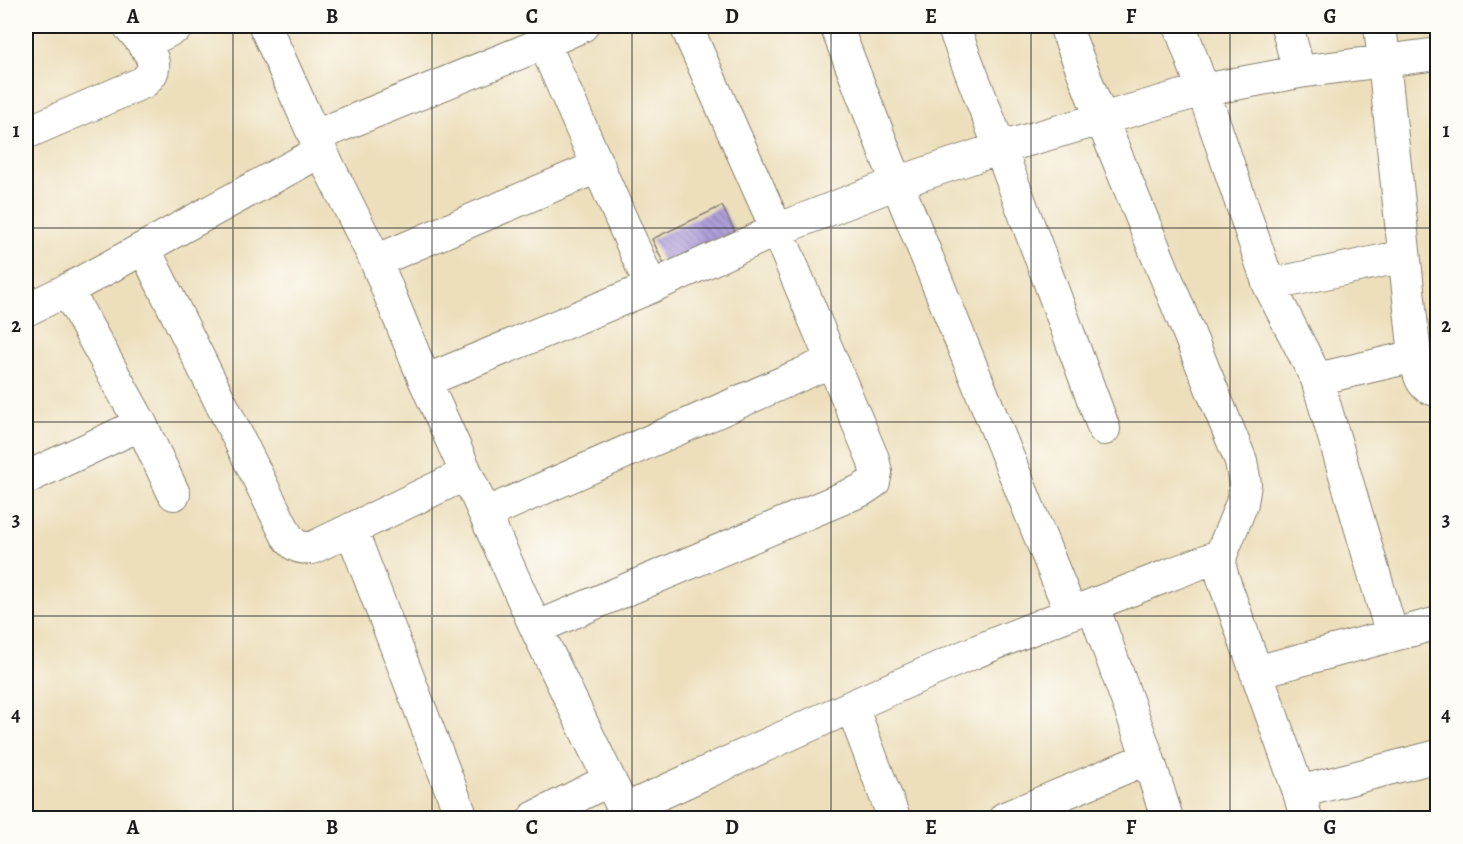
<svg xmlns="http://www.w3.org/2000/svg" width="1463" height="844" font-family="Alegreya,serif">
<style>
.building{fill:url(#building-back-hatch)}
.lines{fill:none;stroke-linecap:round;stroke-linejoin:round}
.minor-casing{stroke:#847e6c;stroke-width:34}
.minor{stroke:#fff;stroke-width:32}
.grid{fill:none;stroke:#1c1c1c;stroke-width:1.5;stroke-opacity:0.55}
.neatline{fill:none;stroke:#1c1c1c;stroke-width:2}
.grid-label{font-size:20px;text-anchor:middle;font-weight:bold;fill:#1c1c1c}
</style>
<defs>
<pattern id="building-back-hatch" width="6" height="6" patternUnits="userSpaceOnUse" patternTransform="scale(1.5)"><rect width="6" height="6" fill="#af9fda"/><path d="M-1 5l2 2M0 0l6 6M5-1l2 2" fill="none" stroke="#8e81b0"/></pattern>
</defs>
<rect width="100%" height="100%" fill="#fdfcf7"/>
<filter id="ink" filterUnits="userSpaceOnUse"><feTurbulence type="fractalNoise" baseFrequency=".0167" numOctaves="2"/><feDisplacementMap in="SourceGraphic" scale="12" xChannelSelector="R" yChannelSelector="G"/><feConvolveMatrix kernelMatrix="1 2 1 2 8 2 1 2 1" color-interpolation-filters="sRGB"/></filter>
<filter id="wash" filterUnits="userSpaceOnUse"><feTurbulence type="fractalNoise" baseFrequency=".008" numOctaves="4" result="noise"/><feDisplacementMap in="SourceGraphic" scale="24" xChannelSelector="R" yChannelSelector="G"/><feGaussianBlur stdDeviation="1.35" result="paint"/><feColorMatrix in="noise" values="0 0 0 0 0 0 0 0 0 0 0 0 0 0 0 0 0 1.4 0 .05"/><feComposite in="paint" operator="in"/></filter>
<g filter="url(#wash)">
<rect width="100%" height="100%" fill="#eddfbc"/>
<g id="blocks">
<path class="building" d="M722 206 739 240 669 274 652 239Z"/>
</g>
</g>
<g filter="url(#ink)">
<use href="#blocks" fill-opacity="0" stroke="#847e6c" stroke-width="1.5"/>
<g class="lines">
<defs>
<path id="minor" d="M265 26 321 151 376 261 425 381 536 628 628 818
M836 26 897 183 1071 613
M953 26 1000 148 1104 429
M1065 26 1101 118 1241 461 1245 484 1242 503 1221 555
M1180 26 1203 90 1269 285 1317 379 1392 635
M1287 26 1299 72
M1380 26 1384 61 1438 54
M544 43 651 287
M143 44 178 26
M26 133 144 82C146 79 149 77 151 74 160 58 138 37 129 26
M315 136 544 43 582 26
M321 151 144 248 286 534C294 546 297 548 312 548L466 474
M376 261 599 166
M1269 285 1404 256
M67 290 141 424 174 494
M26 310 67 290 144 248
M1415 356C1419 371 1419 389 1438 390
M425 381 651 287 777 230 897 183 1000 148 1203 90 1299 72 1384 61 1415 356 1317 379
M26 478 141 424
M485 514 832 361
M351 529 462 818
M1093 606 1148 758 1167 818
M536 628 862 490 874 482 876 472 873 459 777 230 686 26
M1256 672 1438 623
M852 707 894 818
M1299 792 1438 756
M624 810C738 758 852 705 968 655 1051 620 1136 588 1221 555L1220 568 1224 581 1299 792 1306 818
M534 818 609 780
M1005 818 1148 758"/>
</defs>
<use href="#minor" class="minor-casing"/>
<use href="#minor" class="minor"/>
</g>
</g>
<path class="grid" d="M233 26V818M432 26V818M632 26V818M831 26V818M1031 26V818M1230 26V818M26 228H1438M26 422H1438M26 616H1438"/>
<rect width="1463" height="844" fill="none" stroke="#fdfcf7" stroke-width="66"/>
<rect x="33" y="33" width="1397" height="778" class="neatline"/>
<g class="grid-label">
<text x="133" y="23">A</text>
<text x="332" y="23">B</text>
<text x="532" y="23">C</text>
<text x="732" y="23">D</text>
<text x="931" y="23">E</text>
<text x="1131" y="23">F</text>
<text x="1330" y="23">G</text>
<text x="16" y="137">1</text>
<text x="1446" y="137">1</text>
<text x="16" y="332">2</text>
<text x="1446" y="332">2</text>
<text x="16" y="526">3</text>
<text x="1446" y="526">3</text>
<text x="16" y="721">4</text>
<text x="1446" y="721">4</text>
<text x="133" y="834">A</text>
<text x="332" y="834">B</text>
<text x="532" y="834">C</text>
<text x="732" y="834">D</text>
<text x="931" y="834">E</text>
<text x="1131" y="834">F</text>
<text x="1330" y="834">G</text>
</g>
</svg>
